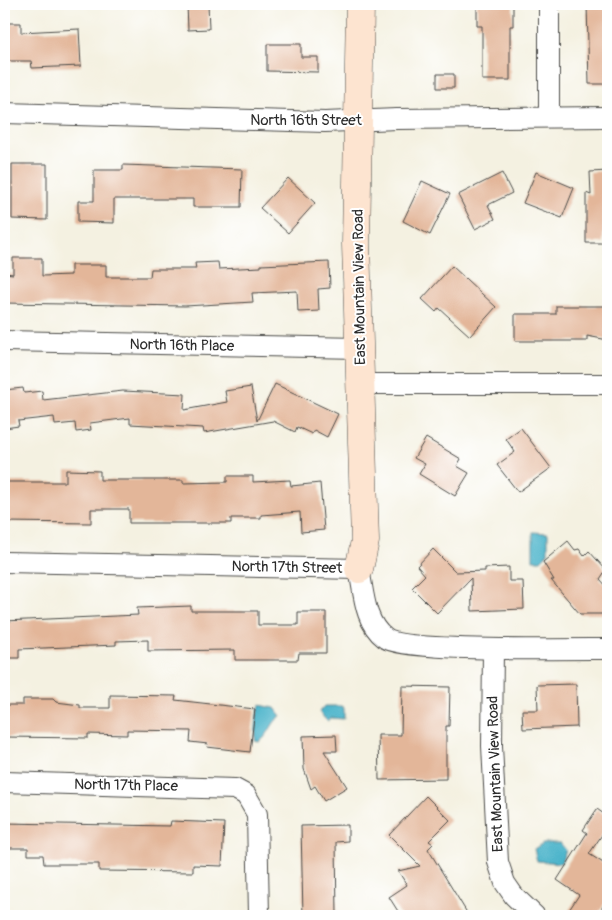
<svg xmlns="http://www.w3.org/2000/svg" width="612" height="920" font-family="Pangolin,sans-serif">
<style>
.water{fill:#4cb4ca;stroke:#3c707a}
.building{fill:#e3b699}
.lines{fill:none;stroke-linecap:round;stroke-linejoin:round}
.street-casing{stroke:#494946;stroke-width:22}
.secondary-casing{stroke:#494946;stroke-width:29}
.street{stroke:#fff;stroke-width:20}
.secondary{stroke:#fde4d0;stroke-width:28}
.labels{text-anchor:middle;stroke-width:4;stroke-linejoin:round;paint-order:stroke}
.street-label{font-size:15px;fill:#2b2b2b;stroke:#fff}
</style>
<rect width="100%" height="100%" fill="#fff"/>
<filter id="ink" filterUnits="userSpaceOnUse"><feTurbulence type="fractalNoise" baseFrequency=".02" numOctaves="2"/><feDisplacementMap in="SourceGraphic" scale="10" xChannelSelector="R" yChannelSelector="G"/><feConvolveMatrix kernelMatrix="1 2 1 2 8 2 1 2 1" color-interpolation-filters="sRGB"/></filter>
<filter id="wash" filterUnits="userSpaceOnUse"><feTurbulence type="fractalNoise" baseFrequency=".0096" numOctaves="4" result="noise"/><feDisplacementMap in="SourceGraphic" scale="20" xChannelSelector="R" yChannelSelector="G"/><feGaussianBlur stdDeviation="1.12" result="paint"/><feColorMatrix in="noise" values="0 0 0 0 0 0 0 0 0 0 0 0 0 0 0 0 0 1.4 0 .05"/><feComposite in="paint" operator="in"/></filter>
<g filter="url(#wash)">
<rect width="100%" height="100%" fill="#f4f1e1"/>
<path class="water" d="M533 532 548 533V553L541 560H533Z
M260 705 275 708 281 716C271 722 270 735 259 742L255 741 257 714Z
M324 706H341L344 708V719L331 718 327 721 319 712Z
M543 843H560L566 850 561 863 537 861 534 849Z"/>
<g id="blocks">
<path class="building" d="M187 4H208L209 29 188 30Z
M477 4H513V26H510V80H482V26H477Z
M587 4H608V84H589Z
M4 23H21V32L79 29 81 66 32 68 31 61H4Z
M267 44H301V57H318V72L267 71Z
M437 74H454V88H437Z
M12 164H47V220L12 219Z
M123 165 242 169 241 207H193V199H114V223L78 222V201H94V170H123Z
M608 171V208H604L603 243H586V193L591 195 590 172Z
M536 172 574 188 562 218 523 203Z
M502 173 512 193 488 205 495 219 475 229 458 195Z
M288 178 315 203 288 233 260 208Z
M422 181 450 194 430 235 403 221Z
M13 258H42V276L71 275V265H106V277H150L151 269H196L195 263 218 262 219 269 261 267V265L329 262 330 288 318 289 319 311 298 312 297 291 252 293 253 302 185 306 4 303V273L13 274Z
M452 266 496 307 470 336 439 308 436 312 422 299Z
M556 306H608V340L587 336V341H515V314H556Z
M275 384 338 414 327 437 314 430 312 434 297 427 295 432 273 421 204 433 203 428 130 424V418L90 423 91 430 76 432 75 423 55 425 54 417 18 421 19 426 4 428V390L23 388 24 393 42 391 43 400 123 391 185 394 184 410 227 402 225 391 251 387 257 421Z
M521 428 551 468 518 492 497 465 515 452 506 439Z
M426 438 461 459 457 466 469 473 455 496 419 474 425 464 414 458Z
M66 470 100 471V480H183V483L227 482V476H253V482L290 480 291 486 320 483 324 530 301 532 300 512 261 515V518H231V523H129V509H91V523L4 522V482H66Z
M568 541 575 550 579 549 584 556 589 551 606 570 600 579 608 588V614H580L551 580H554L543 562Z
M433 549 456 572 485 571V568L509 567V581H523L524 609 472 611 471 578 437 613 412 588 425 575 417 566Z
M191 606V611H258V625H298V612H326V653H299L298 660H235V650L148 651V640L116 641V645L19 649V658H4V621L138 615 137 608Z
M576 684 577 727 523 729 522 710H538L537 685Z
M402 686 450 687 449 726H446V779L379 780 378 735H401Z
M110 695 176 696 175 700 255 709 250 752 207 747 208 744 190 742 191 731 127 730V735L88 734V738L4 737V705H23V699H53L56 702 80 705V708H110Z
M336 735 337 751H324L347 787 324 801 315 786 311 789 304 769 303 736Z
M426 796 450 820 429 841 433 844 428 849 469 916H401L389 897 407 885 398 871 420 866 389 835Z
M597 809 608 817V826L589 854 608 866V898L597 916H578L569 910 579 895 557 880 587 833 583 830Z
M171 821 224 823 222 866 193 865V872L99 871V864H44L43 855H28V848H4V823L170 826Z
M348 825V841L336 842 337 916H303L301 826Z"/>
</g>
</g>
<g filter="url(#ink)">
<use href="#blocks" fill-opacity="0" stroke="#494946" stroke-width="1"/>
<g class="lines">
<defs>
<path id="street" d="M549 4V117
M4 113 325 122 397 119 608 117
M4 341 360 348
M362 384H608
M4 562 359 569C364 593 364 622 385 638 402 652 576 649 608 649
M493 649 492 746 498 862 505 883 514 896 535 916
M4 782 235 789 246 795 257 814 259 916"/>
<path id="secondary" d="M359 569 365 541 356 244 360 4"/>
</defs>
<use href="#street" class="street-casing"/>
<use href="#secondary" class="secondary-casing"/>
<use href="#street" class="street"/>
<use href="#secondary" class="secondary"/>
</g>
</g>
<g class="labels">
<g class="street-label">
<text x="306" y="125">North 16th Street</text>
<text transform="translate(359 287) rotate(-91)" y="5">East Mountain View Road</text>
<text transform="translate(182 345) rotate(1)" y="5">North 16th Place</text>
<text transform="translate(287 567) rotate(1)" y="5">North 17th Street</text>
<text transform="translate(495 774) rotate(-92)" y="5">East Mountain View Road</text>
<text transform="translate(126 785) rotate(1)" y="5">North 17th Place</text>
</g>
</g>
<rect width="612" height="920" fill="none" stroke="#fff" stroke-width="20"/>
</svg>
